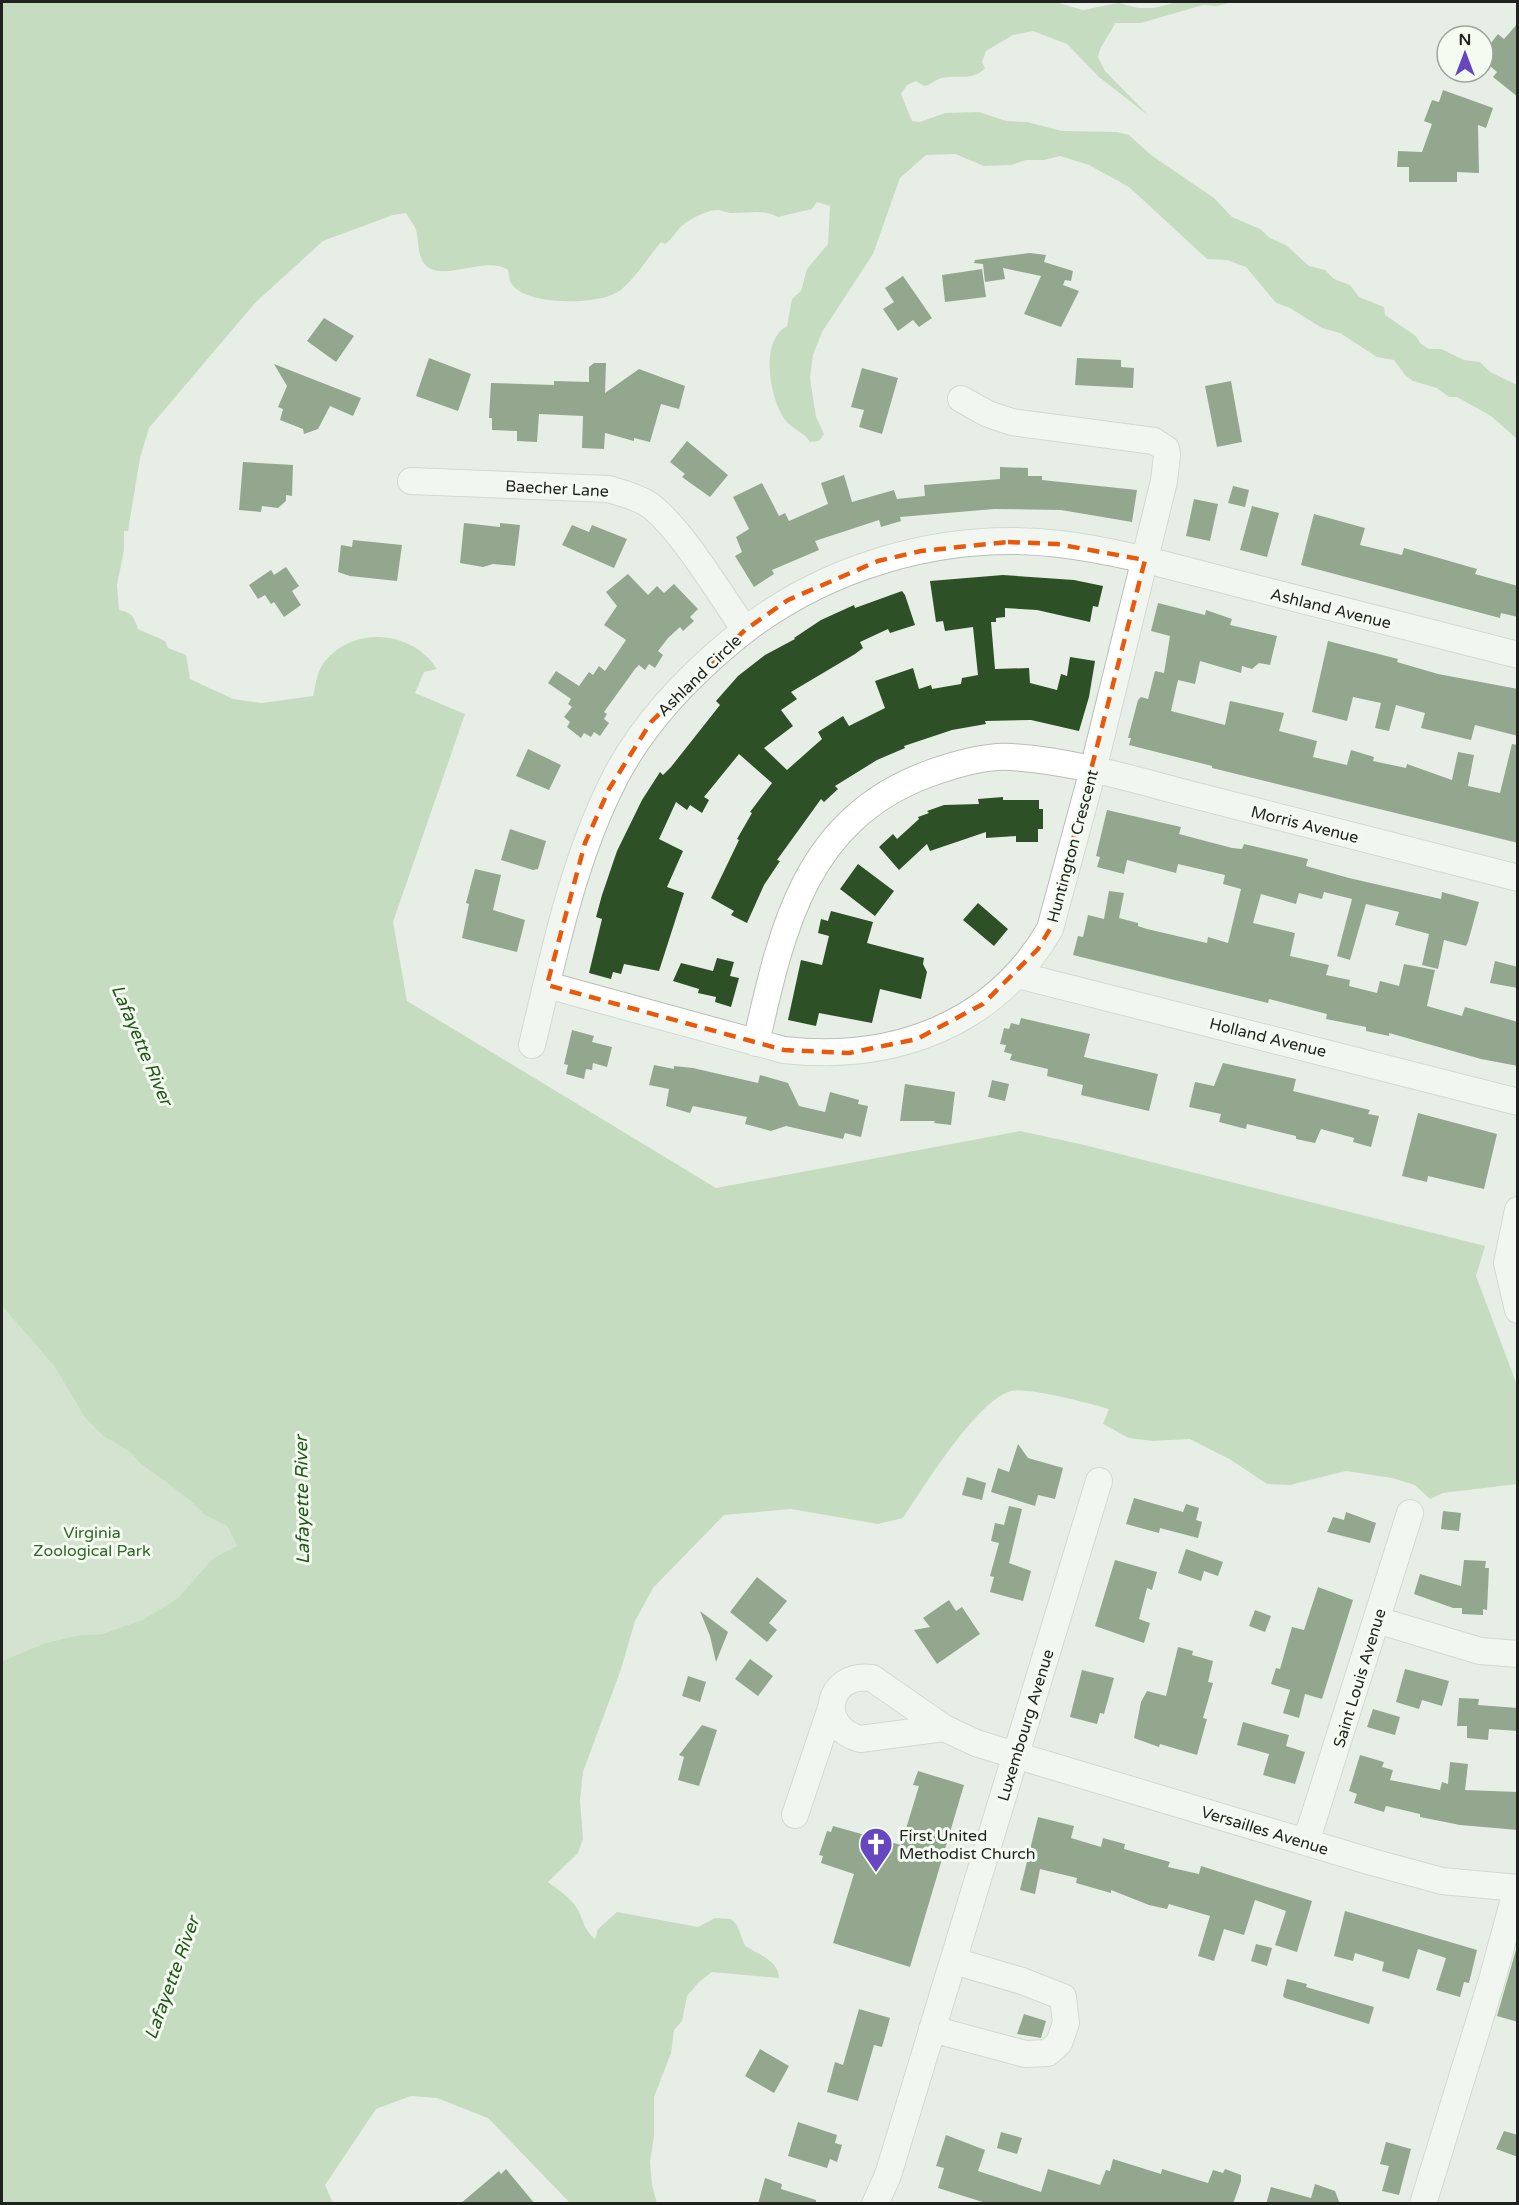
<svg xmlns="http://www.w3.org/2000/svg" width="1519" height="2205" font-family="'Varela Round',sans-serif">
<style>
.green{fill:#bdd6b7}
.water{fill:#9ec595}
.building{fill:#2d5026}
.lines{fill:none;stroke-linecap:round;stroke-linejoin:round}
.minor-casing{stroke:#b8bfb6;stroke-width:28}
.minor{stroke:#fff;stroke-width:26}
.marked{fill:none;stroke:#e8590c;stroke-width:4.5;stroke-dasharray:12 8;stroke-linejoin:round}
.labels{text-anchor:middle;stroke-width:6;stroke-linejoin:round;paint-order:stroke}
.street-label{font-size:16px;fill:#1f221e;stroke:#f4fcf2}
.park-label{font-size:16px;fill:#326527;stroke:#f4fcf2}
.poi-label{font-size:16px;fill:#1f221e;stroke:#f4fcf2;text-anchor:start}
.water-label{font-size:18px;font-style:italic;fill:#245719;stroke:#f4fcf2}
</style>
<rect width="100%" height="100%" fill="#e7eee5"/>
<path class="green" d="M2 1306 54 1366 85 1418 103 1436 130 1452 141 1464 190 1500 205 1514 227 1526 237 1546 213 1558 178 1598 144 1619 102 1634 80 1635 45 1643 2 1661Z"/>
<path class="water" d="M2 2H1055L1083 10 1119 3 1138 8H1153L1178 2H1233L1217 6 1203 5 1141 23H1115C1110 35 1100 45 1098 57L1105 71 1149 116 1099 77 1067 44 1033 31 1013 35 986 51 982 62 985 68C972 82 959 74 942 78 936 79 931 85 924 86L916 81 907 85 901 94 912 121 920 122 945 113 979 112 1006 121 1027 122 1062 131 1117 132 1129 135 1151 155 1214 198 1232 217 1260 229 1270 238 1286 245 1309 266 1325 270 1334 279 1350 285 1359 297 1384 307 1385 315 1416 336 1421 344 1429 349H1441L1464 360 1480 362 1490 372 1517 385V439L1491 416 1457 397H1449L1437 388 1413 381 1405 375 1394 360 1377 357 1340 333 1322 328 1290 308 1276 303 1246 267 1227 260 1207 259 1129 187 1089 165 1060 156 1044 160H1026L1011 165 984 166 955 154 926 155 900 178 873 254 822 332 813 355 810 378 816 417 824 434 819 441 810 442C804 431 790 429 783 417 769 394 760 341 787 326L792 299 801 291 807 269 828 244 830 206 817 202 812 209 778 217C761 209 751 213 732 213 728 213 723 211 719 210 709 209 692 218 684 224 676 230 673 239 665 244L661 242C650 255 630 286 616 293 595 305 524 306 511 283 509 280 509 273 508 270 484 254 439 286 423 262 417 252 419 240 416 230 414 224 409 219 406 213L393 215 323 241 255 303 149 428 140 458 128 531H124V550L117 585 119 610C132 612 134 617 138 629L165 641 168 648 186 655 190 679 233 699 262 703 313 696C316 684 317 671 325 661 355 625 413 631 437 669L424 672 415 693 465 714 393 922 407 1001 716 1188 1020 1131 1080 1144 1485 1246 1476 1276 1517 1385V1484L1443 1493 1430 1499 1415 1485 1392 1478 1346 1471 1290 1485 1267 1484 1231 1460 1190 1439 1152 1441 1129 1438 1103 1424 1109 1409C1093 1404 1024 1386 1011 1391 976 1401 924 1487 903 1518L878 1524 791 1509 724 1515 653 1588 635 1621 621 1669 583 1772 580 1800 583 1839 578 1853 548 1882C558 1890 572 1898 578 1910 584 1922 584 1930 595 1939L598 1929 617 1912 698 1927 715 1918 731 1919 737 1925 745 1946C758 1954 779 1961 779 1978L712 1972 698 1983 687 1996 682 2021 674 2030 671 2053 654 2097V2136L650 2162 652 2185 657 2203H570L488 2118 437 2098 411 2096 376 2109 325 2185 333 2203H2V1661L45 1643 80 1635 102 1634 144 1619 178 1598 213 1558 237 1546 227 1526 205 1515 190 1500 141 1464 130 1452 103 1436 85 1418 54 1366 2 1306Z"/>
<path class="building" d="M1518 23V97L1493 77 1497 72 1483 60V53L1498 34 1504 39Z
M1443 90 1493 108 1486 128 1478 125 1479 173 1457 172V182H1409V167H1397L1398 151 1422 152 1432 124 1424 121 1432 100 1439 102Z
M1030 253 1046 255 1044 262 1073 271 1071 281 1065 280 1063 285 1079 291 1061 327 1024 314 1041 276 1003 268 1005 279 985 282 983 264 974 263 975 260Z
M982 269 986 297 945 302 942 275Z
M903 276 932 318 919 327 913 320 898 331 883 309 894 302 885 288Z
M324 318 354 336 336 362 307 341Z
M429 358 471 374 458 411 416 396Z
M1077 358 1121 360V367L1134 368 1133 388 1075 385Z
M594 363H606L605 393 639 369 685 386 679 409 661 404 650 442 634 438V441L605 433 604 449 582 448 583 416 539 414 537 442 517 441V431L492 430V418H489L491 383 554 385V381L589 382V367Z
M274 364 361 398 353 416 330 406 318 429 304 434 303 429 280 420 283 409 278 407 287 386Z
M862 368 898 378 882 434 859 427 864 410 851 407Z
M1231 381 1242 442 1217 447 1205 386Z
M687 441 728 475 710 497 682 477 685 474 670 462Z
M243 462 293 465 292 496 286 495V501L278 508 262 506 261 512 239 510Z
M1000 467 1028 468V476H1042V480L1137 490 1132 522 1061 510 994 509 900 517 901 521 881 527 879 520 815 541 819 550 772 570 774 574 754 587 735 556 742 552 736 537 749 529 733 497 762 483 779 516 785 513 789 521 828 504 821 483 844 475 852 502 894 490 897 499 925 496 924 485 1000 479Z
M1233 486 1249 490 1245 507 1228 503Z
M1194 499 1218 504 1210 541 1186 536Z
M1252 506 1279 513 1267 557 1240 550Z
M1314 514 1365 528 1360 545 1402 555 1404 548 1477 569 1475 574 1518 586V617L1501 613 1500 618 1301 565Z
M464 523 500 527V523L520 525 515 566 493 564 483 567 460 563Z
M572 525 589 532 592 525 627 539 614 568 562 545Z
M353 540 402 545 397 581 350 576 338 572 341 545 352 547Z
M286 567 299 586 292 591 301 605 284 617 274 602 271 604 265 595 258 599 249 585 271 570 274 575Z
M628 574 648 595 657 586 664 593 674 584 698 609 690 617 694 621 683 631 680 627 668 638 658 651 663 655 655 668 649 664 645 670 639 665 635 669 604 712 607 714 604 719 609 723 600 736 594 732 591 737 584 733 581 738 567 727 570 722 564 717 572 707 568 704 571 699 548 683 556 671 579 686 589 672 593 675 599 666 605 671 626 640 604 625 617 606 606 592Z
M1003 575 1074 580 1103 586 1098 607 1093 606 1090 622 1037 610 1005 608V617L996 618V622H991L995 669 1029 668 1030 683 1057 690 1061 674 1067 676 1070 657 1095 661 1089 697 1079 731 1031 720 985 721 986 724 952 730 904 746 905 748 877 760 835 786 838 789 824 802 821 799 777 860 780 861 764 885 747 923 731 915 734 911 711 898 739 840 737 839 752 813 750 812 772 783 739 754 704 797 709 800 702 813 690 805 687 810 676 802 659 839 683 851 667 887 684 893 659 971 624 964 621 974 613 972 611 979 589 973 602 919 596 917 602 895 617 851 642 800 660 772 663 775 671 767 720 705 716 701 738 676 765 655 795 639 794 638 821 620 854 605 855 608 902 591 905 595 915 625 890 633 888 629 860 642 863 648 855 654 791 692 797 699 781 710 793 726 764 748 787 770 822 739 818 732 843 716 849 726 885 708 875 681 913 668 919 689 931 685 932 689 961 684 962 678 978 675 973 627 945 631 943 621 936 622 930 581Z
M1158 603 1205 615 1206 610 1232 619 1230 625 1277 636 1270 665 1259 663 1252 669 1242 666 1241 673 1200 661 1195 684 1178 680 1171 711 1225 725 1230 701 1284 713 1279 731 1317 741 1313 757 1347 765 1351 750 1374 757 1373 761 1406 768 1407 764 1452 780 1458 752 1474 755 1468 786 1500 793 1512 744 1518 745V843L1212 768V766L1129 745 1131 738H1128L1138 700 1141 697 1148 699 1155 671 1164 673 1170 636 1151 631Z
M1328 641 1398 659 1397 662 1438 674 1518 689V736L1475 725 1471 740 1421 728 1425 713 1396 705 1389 731 1375 728 1381 703 1353 697 1347 721 1312 712Z
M528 749 561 765 549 790 516 776Z
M1003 797V800H1039V809H1043V829H1038V842H1016V836L986 838V832L930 851 927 844 899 870 879 847 893 834 897 839 919 819 918 817 929 813 927 811 944 805 979 804 978 799Z
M1107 810 1181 827 1179 834 1232 848 1242 849 1244 844 1308 859 1306 866 1349 878 1441 899 1442 892 1479 902 1468 942 1466 946 1444 940 1438 969 1422 965 1429 934 1395 925 1399 912 1366 904 1350 960 1337 956 1352 899 1324 892 1322 899 1299 893 1296 904 1261 894 1253 923 1295 933 1290 956 1329 965 1326 975 1350 980 1349 986 1377 993 1380 981 1399 986 1404 964 1435 970 1427 1006 1462 1016 1465 1007 1518 1022V1066L1481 1059 1389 1033V1036L1366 1031V1027L1326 1019 1327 1014 1269 999 1268 1003 1073 955 1078 936 1083 937 1088 915 1104 919 1109 891 1124 893 1119 918 1138 923V926L1147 929 1207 943 1208 937 1228 943 1241 889 1223 884 1225 875 1178 864 1176 873 1127 860 1124 874 1097 867 1100 857 1096 856Z
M510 829 546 841 538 869 533 870 501 860Z
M858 864 894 891 875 916 840 889Z
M475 869 501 875 493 910 525 920 517 952 462 938 469 904 466 903Z
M978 903 1008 929 994 946 963 920Z
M831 911 873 922 867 943 924 958 923 964 927 972 921 999 880 989 872 1023 819 1013 816 1026 788 1020 801 960 822 965 829 936 818 933 821 919 828 921Z
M717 958 734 962 730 976 739 978 731 1007 715 1002 716 997 698 993 699 989 673 981 681 963 713 971Z
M1495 961 1518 967V988L1490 983Z
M1021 1018 1090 1034 1084 1057 1158 1074 1149 1111 1081 1095 1083 1085 1047 1076 1048 1069 1010 1060 1012 1054 1004 1052 1006 1045 1000 1044 1004 1028 1009 1029 1011 1023 1019 1025Z
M572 1030 594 1036 592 1042 612 1047 607 1067 593 1063 592 1070 586 1069 584 1079 566 1074 568 1065 564 1064Z
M1223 1063 1296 1079 1293 1091 1370 1110 1368 1114 1379 1116 1371 1147 1353 1142 1354 1138 1321 1129 1315 1143 1296 1139V1136L1247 1124 1246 1129 1219 1122 1221 1114 1189 1107 1195 1082 1214 1086Z
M654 1065 674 1069V1066L693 1068 758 1083 760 1075 788 1083 799 1106 825 1112 830 1092 859 1100 858 1104 868 1106 861 1137 845 1133 843 1139 786 1126 771 1131 745 1124 747 1117 693 1106 690 1113 666 1106 669 1089 649 1085Z
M992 1080 1009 1084 1005 1101 988 1097Z
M905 1084 955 1092 951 1125 934 1123 935 1121H900Z
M1418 1113 1497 1134 1484 1189 1428 1176 1427 1182 1402 1176Z
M1018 1444 1028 1458 1063 1468 1055 1499 1038 1495 1035 1506 991 1492 998 1468 1009 1472Z
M967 1477 986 1483 982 1500 962 1495Z
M1134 1498 1183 1512 1186 1504 1199 1508 1196 1520 1202 1522 1198 1538 1160 1528 1159 1533 1126 1524Z
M1009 1506 1022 1509 1009 1563 1031 1571 1023 1601 990 1592 994 1577 990 1576 999 1543 991 1541 995 1523 1004 1525Z
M1443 1511 1461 1513 1459 1531 1441 1529Z
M1346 1512 1376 1523 1370 1543 1327 1532 1333 1517 1344 1520Z
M1186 1549 1223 1562 1218 1576 1204 1571 1201 1581 1178 1573Z
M1115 1560 1157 1572 1152 1590 1147 1588 1139 1619 1150 1623 1144 1643 1095 1626Z
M1464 1560 1486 1561 1485 1568H1489L1487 1610 1483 1609V1615L1462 1614V1608H1453L1414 1594 1420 1574 1461 1586Z
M757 1577 787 1601 769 1623 777 1630 767 1642 730 1612Z
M1318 1587 1353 1600 1322 1699 1305 1694 1299 1718 1283 1713 1290 1690 1271 1684 1276 1668 1280 1669 1292 1627 1304 1630Z
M949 1600 956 1611 962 1607 980 1634 937 1664 914 1630 930 1627 923 1618Z
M1255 1610 1271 1616 1265 1632 1249 1626Z
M700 1611 728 1632 716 1662 710 1636Z
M1178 1647 1193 1651 1192 1655 1213 1661 1208 1682 1213 1683 1203 1718 1207 1719 1197 1755 1160 1744 1159 1747 1134 1738 1141 1702 1147 1691 1166 1696Z
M750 1659 773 1676 758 1696 735 1679Z
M1405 1669 1449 1681 1442 1706 1422 1700 1419 1709 1396 1702Z
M1082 1670 1114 1678 1104 1714 1100 1713 1097 1724 1070 1717Z
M688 1676 706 1682 700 1702 682 1696Z
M1459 1698 1479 1699 1478 1705 1518 1708V1731L1489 1729 1488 1740 1467 1738V1726H1457Z
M1373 1709 1400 1717 1395 1735 1367 1727Z
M1243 1722 1289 1735 1286 1746 1305 1752 1295 1784 1263 1775 1269 1754 1237 1745Z
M702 1725 717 1730 699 1786 678 1780 684 1757 679 1755Z
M1360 1755 1384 1762 1382 1767 1393 1770 1390 1780 1440 1790 1442 1782 1448 1784 1450 1762 1468 1764 1465 1790 1518 1792V1830L1460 1825 1420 1817V1814L1386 1806 1384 1812 1354 1803 1357 1794 1349 1791Z
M918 1771 964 1785 910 1967 833 1943 854 1874 821 1863 823 1856 819 1855 827 1831 831 1832 833 1826 901 1845 919 1786 913 1785Z
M1038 1817 1074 1826 1071 1838 1101 1847 1103 1838 1125 1844 1124 1849 1170 1862 1168 1867 1199 1874 1201 1866 1312 1901 1297 1952 1275 1945 1286 1911 1255 1900 1244 1935 1224 1929 1214 1961 1198 1956 1210 1916 1169 1904 1167 1909 1149 1905 1111 1890V1893L1076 1883 1077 1878 1040 1869 1035 1894 1020 1890Z
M1345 1911 1477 1950 1469 1983 1464 1982 1460 1997 1436 1990 1446 1958 1418 1949 1409 1979 1382 1971 1384 1962 1355 1953 1353 1961 1334 1956Z
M1518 1943V2022L1497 2016Z
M1256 1944 1272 1948 1267 1966 1251 1961Z
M1287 1979 1307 1984 1306 1987 1374 2007 1369 2024 1285 1998 1283 1996Z
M859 2009 890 2018 882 2047 874 2045 858 2101 827 2092 835 2062 843 2065Z
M1024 2014 1046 2021 1041 2038 1017 2034Z
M760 2049 789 2066 774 2093 745 2076Z
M798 2122 837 2135 835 2143 842 2145 837 2162 830 2159 827 2168 788 2156Z
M1504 2131 1518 2135V2157L1496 2149Z
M1001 2132 1022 2138 1017 2154 997 2148Z
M946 2135 985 2150 978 2171 1041 2192 1048 2169 1100 2185 1106 2170 1110 2171 1113 2159 1161 2174 1162 2169 1208 2183 1213 2170 1223 2173 1225 2169 1241 2175V2181L1233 2204H989L938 2188 944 2168 936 2166Z
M1386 2142 1411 2149 1399 2195 1382 2191 1389 2166 1380 2164Z
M506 2169 535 2204H460L499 2171 501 2174Z
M765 2178 782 2184 781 2189 816 2200V2204H758Z
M1315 2184 1335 2191 1340 2204H1266L1271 2187 1311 2198Z"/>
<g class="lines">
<defs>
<path id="minor" d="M411 481 608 489C622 493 635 496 648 504 679 525 722 597 745 630
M1018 975 1518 1102
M547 985 784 1050C892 1062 994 1026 1050 929L1093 770 1164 481 1167 455 1166 449 1154 441 1012 422 988 414 961 399
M756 1043C782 928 805 820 928 774 953 765 985 755 1011 757 1076 761 1138 781 1201 797 1306 824 1412 851 1518 878
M532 1045C553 959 570 872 608 792 635 733 680 684 729 643 819 567 943 530 1060 544 1126 552 1190 572 1255 588 1342 611 1430 633 1518 655
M1518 1210 1507 1263 1518 1310
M1377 1620 1480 1651 1518 1654
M944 1728 872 1678C826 1672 816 1727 860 1739L944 1728 976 1743 1015 1755 1372 1862 1442 1881 1518 1888
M795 1815 831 1708
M1306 1842 1410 1513
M932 2029 1025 2054 1048 2053 1059 2043 1066 2023 1063 1997 1022 1981 954 1961
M875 2204 888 2175 1099 1481
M1423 2204 1492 1980 1517 1888"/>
</defs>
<use href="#minor" class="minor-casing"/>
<use href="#minor" class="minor"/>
</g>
<path d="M0 0H1519V2205H0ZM1008 542 1057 544 1145 560 1050 929 1038 949 983 1004 917 1039 849 1053 784 1050 547 985 585 843 609 789 651 722 745 630 788 600 878 561 921 551Z" fill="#e7eee5" fill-opacity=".55" fill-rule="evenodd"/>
<path class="marked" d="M1008 542 1057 544 1145 560 1050 929 1038 949 983 1004 917 1039 849 1053 784 1050 547 985 585 843 609 789 651 722 745 630 788 600 878 561 921 551Z"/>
<defs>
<symbol id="church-pin" viewBox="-11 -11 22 30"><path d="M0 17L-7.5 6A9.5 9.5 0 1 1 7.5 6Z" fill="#6647c0" stroke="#f4fcf2"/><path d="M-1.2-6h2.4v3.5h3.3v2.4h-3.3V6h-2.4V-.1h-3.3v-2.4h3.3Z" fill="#fff"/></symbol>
</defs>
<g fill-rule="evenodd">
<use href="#church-pin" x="857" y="1825" width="38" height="52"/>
</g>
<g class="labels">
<g class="street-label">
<text transform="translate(557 488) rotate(3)" y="6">Baecher Lane</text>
<text transform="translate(1331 608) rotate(14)" y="6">Ashland Avenue</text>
<text transform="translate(699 675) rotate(-44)" y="6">Ashland Circle</text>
<text transform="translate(1305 824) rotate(14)" y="6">Morris Avenue</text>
<text transform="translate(1072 846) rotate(-75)" y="6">Huntington Crescent</text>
<text transform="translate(1268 1037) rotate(14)" y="6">Holland Avenue</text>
<text transform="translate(1359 1678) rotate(-73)" y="6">Saint Louis Avenue</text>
<text transform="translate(1025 1725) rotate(-73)" y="6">Luxembourg Avenue</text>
<text transform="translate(1265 1830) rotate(17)" y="6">Versailles Avenue</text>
</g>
<g class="park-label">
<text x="92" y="1538">Virginia<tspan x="92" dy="18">Zoological Park</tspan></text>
</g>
<g class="poi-label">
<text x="899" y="1841">First United<tspan x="899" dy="18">Methodist Church</tspan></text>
</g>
<g class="water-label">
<text transform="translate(142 1045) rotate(67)" y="6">Lafayette River</text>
<text transform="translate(302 1500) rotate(-91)" y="6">Lafayette River</text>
<text transform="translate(172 1978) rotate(-70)" y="6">Lafayette River</text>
</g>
</g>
<rect width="1519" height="2205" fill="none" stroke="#1f221e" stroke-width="6"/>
<g transform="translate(1465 54)"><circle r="28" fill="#f4fcf2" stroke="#9fa59d" stroke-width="1.5"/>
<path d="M0-4.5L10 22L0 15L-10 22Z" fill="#6647c0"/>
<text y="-9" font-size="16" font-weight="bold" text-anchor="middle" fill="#1f221e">N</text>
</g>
</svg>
